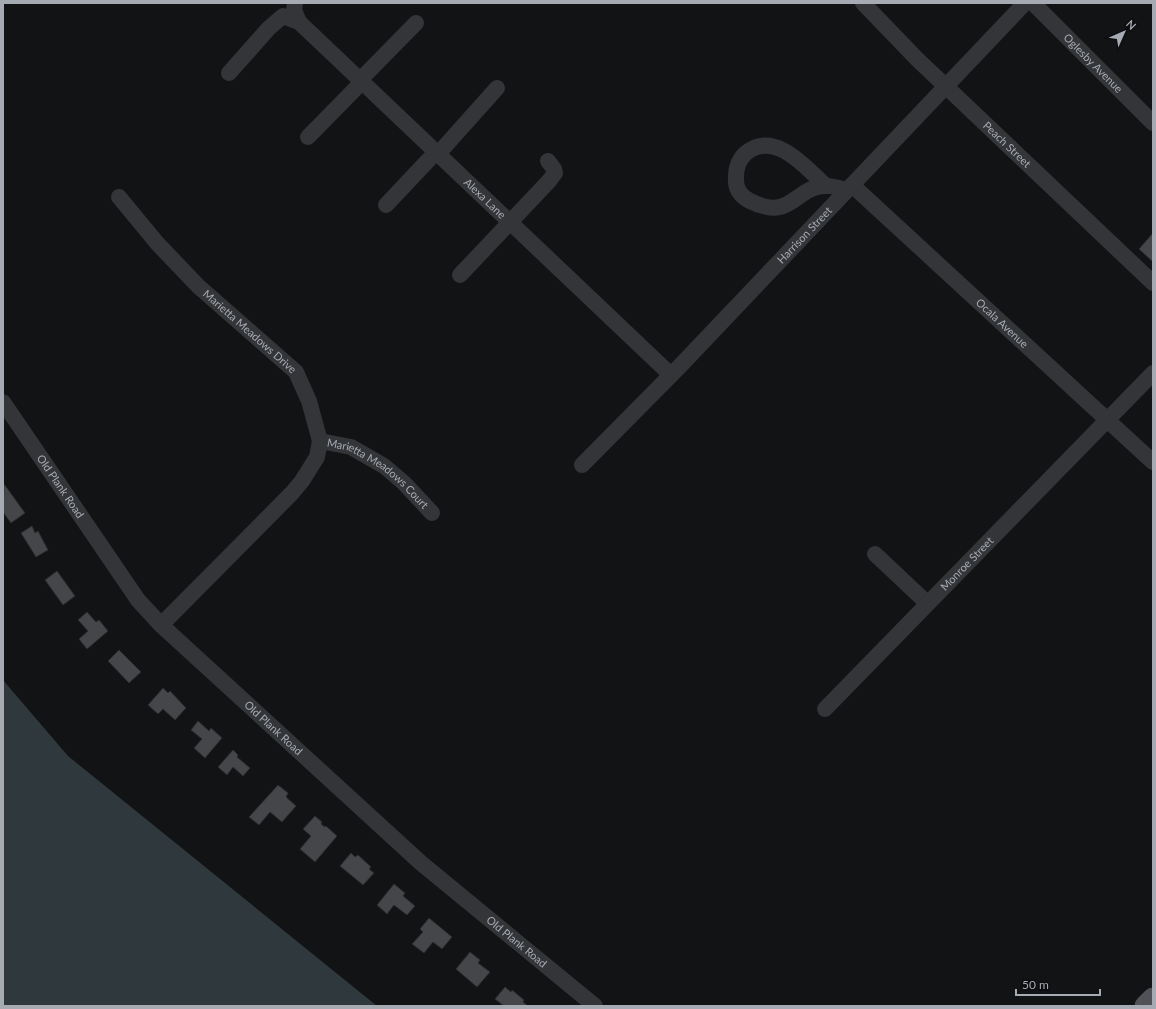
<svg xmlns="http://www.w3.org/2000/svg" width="1156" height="1009" font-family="Lato,sans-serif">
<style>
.water{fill:#2f383d}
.building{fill:#454649;stroke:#2d2d2f}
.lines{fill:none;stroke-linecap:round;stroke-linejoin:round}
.minor{stroke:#343538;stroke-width:16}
.major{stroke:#505257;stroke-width:21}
.labels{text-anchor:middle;stroke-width:3;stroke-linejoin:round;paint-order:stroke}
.street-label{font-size:11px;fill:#a6abb3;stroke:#0d0e0f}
</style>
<rect width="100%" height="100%" fill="#121314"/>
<path class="water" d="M3 680 68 756 377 1006H3Z"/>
<path class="building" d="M1153 233V262L1139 249Z
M4 484 25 513 11 523 3 512Z
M32 526 35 533 38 531 48 550 36 557 21 533Z
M57 571 75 596 63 605 45 580Z
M87 612 96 622 99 620 108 631 87 649 79 639 88 631 78 620Z
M119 650 141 672 129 683 108 661Z
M163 688 168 693 170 691 186 708 175 720 163 709 158 714 148 705Z
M198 721 209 731 211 728 222 738 205 758 194 748 202 739 191 730Z
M233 750 238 755 237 757 250 768 243 776 233 767 227 775 218 767Z
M278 785 288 793 286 797 296 806 282 822 270 812 259 825 249 817Z
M315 816 322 822 321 824 325 827 326 826 337 836 315 862 300 849 311 836 303 829Z
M351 853 355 857 358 855 371 867 369 869 374 873 363 885 340 866Z
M394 884 405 893 403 896 415 906 407 915 394 905 387 914 377 905Z
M429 918 452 937 442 949 433 942 424 953 412 944 423 932 420 929Z
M470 952 480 960 478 963 490 972 477 987 456 969Z
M505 987 511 992 512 990 524 1000 523 1002 528 1006H504L495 999Z"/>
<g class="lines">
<g class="minor">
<path d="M295 3 294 10 299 22"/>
<path id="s1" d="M863 3 917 59 1153 283"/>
<path id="s2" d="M1033 3 1153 123"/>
<path id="s3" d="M229 73 269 28 283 16 299 22 671 375"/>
<path d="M360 80 416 23"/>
<path d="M308 137 362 82"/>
<path d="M438 154 497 88"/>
<path id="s4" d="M852 185 1153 462"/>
<path d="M826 186C807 169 775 129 746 153 739 159 736 168 736 177 735 188 740 196 750 201 792 222 794 187 825 186 832 185 840 189 846 190"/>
<path id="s5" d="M119 197 157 243 198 286 296 372 309 401 320 441 317 457 302 481 292 493 161 625"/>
<path d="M386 205 436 152"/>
<path d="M460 275 549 181 555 173 554 169 548 161"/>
<path id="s6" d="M3 402 138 600 161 625 421 863 595 1006"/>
<path id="s7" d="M320 441 351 447 384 466 404 483 432 513"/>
<path id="s8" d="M582 465 680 366 1025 3"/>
<path d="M875 554 927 603"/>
<path id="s9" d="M825 709 1153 373"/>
</g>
<path class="major" d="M1145 1006 1153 998"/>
</g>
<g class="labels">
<g class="street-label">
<text dy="4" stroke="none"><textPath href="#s2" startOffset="85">Oglesby Avenue</textPath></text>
<text dy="4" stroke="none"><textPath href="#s1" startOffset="202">Peach Street</textPath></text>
<text dy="4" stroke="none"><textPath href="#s3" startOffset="352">Alexa Lane</textPath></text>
<text dy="4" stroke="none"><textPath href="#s8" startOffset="320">Harrison Street</textPath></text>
<text dy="4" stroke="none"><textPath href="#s4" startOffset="204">Ocala Avenue</textPath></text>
<text dy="4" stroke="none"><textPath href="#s5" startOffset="188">Marietta Meadows Drive</textPath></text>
<text dy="4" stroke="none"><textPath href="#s7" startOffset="68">Marietta Meadows Court</textPath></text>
<text dy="4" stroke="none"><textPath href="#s6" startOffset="102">Old Plank Road</textPath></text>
<text dy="4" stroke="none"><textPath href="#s9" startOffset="203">Monroe Street</textPath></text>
<text dy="4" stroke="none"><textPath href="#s6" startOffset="426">Old Plank Road</textPath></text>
<text dy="4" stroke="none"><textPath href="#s6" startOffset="750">Old Plank Road</textPath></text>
</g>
</g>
<rect width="1156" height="1009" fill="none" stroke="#a6abb3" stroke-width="8"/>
<g transform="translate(1124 32) rotate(45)" stroke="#0d0e0f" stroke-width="3" paint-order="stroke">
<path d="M0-3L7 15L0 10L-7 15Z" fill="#a6abb3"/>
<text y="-6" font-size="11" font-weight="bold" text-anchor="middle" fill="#a6abb3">N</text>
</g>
<path d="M1016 989v6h84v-6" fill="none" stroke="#a6abb3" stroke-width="2"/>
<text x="1022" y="989" font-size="12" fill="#a6abb3" stroke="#0d0e0f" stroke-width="3" paint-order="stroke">50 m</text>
</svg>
